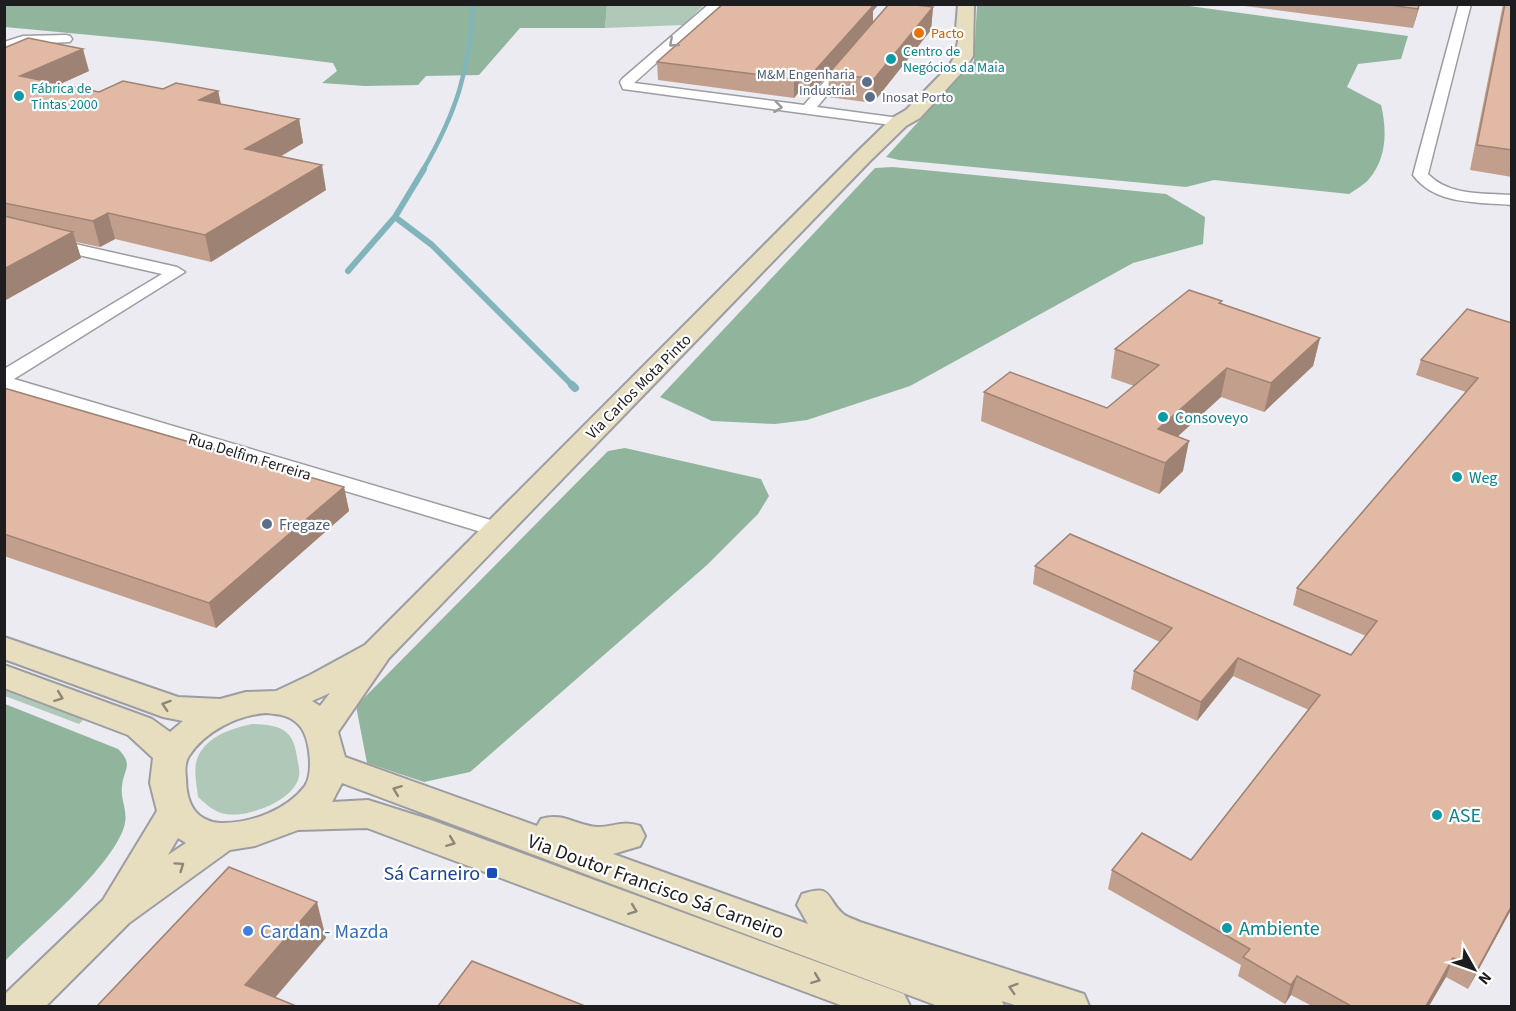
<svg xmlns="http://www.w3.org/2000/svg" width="1516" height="1011" font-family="'Source Sans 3',sans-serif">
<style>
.green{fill:#afc8b7}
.forest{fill:#90b59c}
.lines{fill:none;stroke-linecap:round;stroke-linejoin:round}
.stream-far2{stroke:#82b4bb;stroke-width:4.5}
.stream-far1{stroke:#82b4bb;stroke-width:6}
.stream{stroke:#82b4bb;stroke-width:8}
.minor-casing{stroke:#9c9da2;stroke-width:3}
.secondary-casing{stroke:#9c9da2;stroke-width:4}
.minor{fill:#fff;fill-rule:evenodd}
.secondary{fill:#e6debf;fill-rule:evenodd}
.wall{fill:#c29f8d}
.shaded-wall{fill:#9e8273}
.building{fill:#e1b9a4;stroke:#9e8273;stroke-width:1.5}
.oneway{stroke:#99999a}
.oneway2{stroke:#8c8777}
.food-dot{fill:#e8710a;stroke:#fff;stroke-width:2}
.culture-dot{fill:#0f9aa8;stroke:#fff;stroke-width:2}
.service-dot{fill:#5c6f8a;stroke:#fff;stroke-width:2}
.transit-dot{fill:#1a4fb4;stroke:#fff;stroke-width:2}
.shop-dot{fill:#3f7fe0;stroke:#fff;stroke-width:2}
.labels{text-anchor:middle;stroke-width:4.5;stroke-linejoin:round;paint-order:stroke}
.far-food-label{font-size:14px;fill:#c56008;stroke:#fff;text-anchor:start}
.far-culture-label{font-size:14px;fill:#0d838f;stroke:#fff;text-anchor:start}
.far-service-label{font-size:14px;fill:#4e5e75;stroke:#fff;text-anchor:end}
.street-label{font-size:16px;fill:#1d1d1f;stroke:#fff}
.culture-label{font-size:16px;fill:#0d838f;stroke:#fff;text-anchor:start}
.service-label{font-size:16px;fill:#4e5e75;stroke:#fff;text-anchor:start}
.near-culture-label{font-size:20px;fill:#0d838f;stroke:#fff;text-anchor:start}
.near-transit-label{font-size:20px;fill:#164399;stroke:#fff;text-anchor:end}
.near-street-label{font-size:20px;fill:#1d1d1f;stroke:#fff}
.near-shop-label{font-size:20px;fill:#366cbe;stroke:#fff;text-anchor:start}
</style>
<rect width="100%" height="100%" fill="#ebebf1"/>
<path class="green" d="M607 5H704L683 25 605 28Z
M5 689 84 719 79 724 5 696Z
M252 724C279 725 293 728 297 757 298 763 300 771 299 776 295 801 247 818 225 814 214 812 206 804 198 797 197 787 194 773 196 763 202 738 229 729 252 724Z"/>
<path class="forest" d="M4 5 5 4 607 5 605 28H520L479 75 426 76 418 85 365 86 322 83 337 71 333 63 154 41 5 27Z
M977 5H1182L1408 36 1401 59 1358 64 1347 87 1381 105C1387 130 1387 158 1369 179 1364 185 1355 190 1349 194L1214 180 1186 187 899 160 886 157 974 61Z
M893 167 1166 194 1205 217 1203 244 1133 263 910 386 807 420 775 424 712 421 660 397 875 168Z
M625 448 761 479 769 496 758 514 707 565 470 772 424 782 367 763 356 706 608 451Z
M5 704 118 749C134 765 124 768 122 786 120 800 129 812 124 827 111 868 37 929 5 961Z"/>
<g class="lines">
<path class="stream-far2" d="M423 170C456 113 470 70 473 4"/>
<path class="stream-far1" d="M424 169 395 217 432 245 573 386
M348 271 395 217"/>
<path class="stream" d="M572 385 575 388"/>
<defs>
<path id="minor" d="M709 4H722L634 83 804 105 842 61 847 60 853 64 817 107 899 118 906 122 899 126 623 89 620 82 622 79Z
M1459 4H1471L1428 174C1449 196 1483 193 1512 195V205C1478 202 1435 205 1413 175Z
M66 35 70 36 72 39 70 42 24 44 4 50V42L23 36Z
M4 228 177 267 185 272 14 379 504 524 507 529 504 534 496 535 488 534 4 388V369L162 274 4 238Z"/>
<path id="secondary" d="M958 4H974L973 56 965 69 920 118 906 126 870 161 389 658 338 732 345 757 537 826 541 819C563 812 575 825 597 827 615 827 622 820 640 826L645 836 640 846 613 854 808 924 797 905 802 894C833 884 825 897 842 913 846 917 854 919 860 922L1084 994 1089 1006H1018L1002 1001 1004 1006H938L342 783 332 802 368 800 431 820 904 994 910 1006H843L367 828 298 830 255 846 230 850 129 923 46 1006H4L5 994 103 900 157 811 150 783 153 758 128 735 4 688V665L152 719 170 732 183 721 163 717 4 659V637L178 697 220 699 246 692 276 691 310 675 365 645 856 153 892 118 906 110 949 66 955 56 958 41 956 29ZM330 693 320 706 312 701ZM266 713C278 714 290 715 299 725 310 736 314 773 305 786 287 810 250 824 220 823 194 821 186 801 186 778 185 771 185 762 189 756 205 731 238 715 266 713ZM178 838 186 843 168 855Z"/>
</defs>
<use href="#minor" class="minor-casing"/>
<use href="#secondary" class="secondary-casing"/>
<use href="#minor" class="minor"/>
<use href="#secondary" class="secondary"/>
</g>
<path class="wall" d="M1229 4H1420L1413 28Z
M1503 4H1512V177L1470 170Z
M933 7 931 30 873 103 828 97 829 73Z
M873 11 810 95 798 93 794 98 658 80 657 62Z
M4 48 89 71 60 84 99 92 163 89 218 91 221 104 299 119 303 143 280 157 326 190 211 262 115 239 100 247 76 242 81 258 4 301Z
M1221 304 1320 338 1313 366 1264 412 1221 397 1177 437 1183 471 1159 494 981 421 984 392 1107 408 1134 386 1111 378 1115 349Z
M1512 323V908L1468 989 1446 977 1429 1006H1312L1291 995 1285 1004 1238 976 1241 965 1108 889 1112 870 1191 860 1309 710 1233 676 1197 721 1131 689 1134 671 1160 642 1033 584 1035 566 1351 655 1366 636 1293 605 1297 588 1466 392 1416 375 1421 360Z
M4 388 344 487 349 511 216 628 4 556Z"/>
<path class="shaded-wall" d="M864 4H879L873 11V23L810 95V76Z
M1419 4H1420L1413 28Z
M933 7 931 30 873 103 874 79Z
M83 49 89 71 27 99 20 76Z
M799 75 798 93 794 98V79Z
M218 91 223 114 199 100Z
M299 119 303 143 250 174 245 149Z
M322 165 326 190 211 262 205 235Z
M108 213 115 239 100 247 93 221Z
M73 232 81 258 4 301V269Z
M1320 338 1313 366 1264 412 1271 383Z
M1227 368 1221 397 1153 459 1158 429Z
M1189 441 1183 471 1159 494 1165 463Z
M344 487 349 511 216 628 209 603Z
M1238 658 1233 676 1197 721 1201 702Z
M317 902 326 938 268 1006 245 985Z
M1512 905V908L1468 989 1477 970Z
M1453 958 1446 977 1429 1006H1426Z
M1297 976 1291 995 1285 1004 1291 985Z"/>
<path class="building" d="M723 4H864L873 6 810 76 799 75 794 79 657 62Z
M889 4H907L933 7 874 79 829 73Z
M1382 4H1419L1418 9Z
M1505 4H1512V150L1477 145Z
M28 38 83 49 20 76 99 92 123 81 163 89 176 83 218 91 199 100 299 119 245 149 322 165 205 235 108 213 93 221 4 203V48Z
M4 216 73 232 4 269Z
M1189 290 1222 301 1219 303 1320 338 1271 383 1227 368 1158 429 1189 441 1165 463 984 392 1010 372 1107 408 1159 365 1115 349Z
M1467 309 1512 323V905L1477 970 1453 958 1426 1006H1351L1297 976 1291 985 1243 957 1250 949 1112 870 1142 833 1191 860 1320 695 1238 658 1201 702 1134 671 1172 628 1035 566 1070 534 1351 655 1377 621 1297 588 1478 378 1421 360Z
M4 388 344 487 209 603 4 534Z
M229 867 317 902 245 985 296 1006H97Z
M472 961 585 1006H438Z"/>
<defs><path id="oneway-chevron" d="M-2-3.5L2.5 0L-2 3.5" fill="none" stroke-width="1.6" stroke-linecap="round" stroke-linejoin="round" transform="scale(1.5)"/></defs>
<g class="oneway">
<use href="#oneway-chevron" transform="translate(673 43) rotate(139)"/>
<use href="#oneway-chevron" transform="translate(778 107) rotate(7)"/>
</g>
<g class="oneway2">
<use href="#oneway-chevron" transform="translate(59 697) rotate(21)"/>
<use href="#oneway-chevron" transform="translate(166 705) rotate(-162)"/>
<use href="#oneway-chevron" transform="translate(397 790) rotate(-159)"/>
<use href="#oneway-chevron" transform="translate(451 842) rotate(21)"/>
<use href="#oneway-chevron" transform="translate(180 866) rotate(-35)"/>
<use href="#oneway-chevron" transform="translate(633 910) rotate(21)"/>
<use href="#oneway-chevron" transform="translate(816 979) rotate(21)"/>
<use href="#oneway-chevron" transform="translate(1013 988) rotate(-162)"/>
</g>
<circle class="food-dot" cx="919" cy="33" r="6"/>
<g class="culture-dot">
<circle cx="891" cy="59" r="6"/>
<circle cx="19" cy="96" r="6"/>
<circle cx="1163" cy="417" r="6"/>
<circle cx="1457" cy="477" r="6"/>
<circle cx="1437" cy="815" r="6"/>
<circle cx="1227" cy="928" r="6"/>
</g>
<g class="service-dot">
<circle cx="867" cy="82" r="6"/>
<circle cx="870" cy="97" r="6"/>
<circle cx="267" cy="524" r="6"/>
</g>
<rect class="transit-dot" x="486" y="867" width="12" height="12" rx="3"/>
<circle class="shop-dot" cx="248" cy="931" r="6"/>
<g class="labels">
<g class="far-food-label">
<text x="931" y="38">Pacto</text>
</g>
<g class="far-culture-label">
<text x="903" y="56">Centro de<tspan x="903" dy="16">Negócios da Maia</tspan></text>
<text x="31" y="93">Fábrica de<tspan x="31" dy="16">Tintas 2000</tspan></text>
</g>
<g class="far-service-label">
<text x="855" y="79">M&amp;M Engenharia<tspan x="855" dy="16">Industrial</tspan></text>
<text x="882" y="102" text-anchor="start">Inosat Porto</text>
</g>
<g class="street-label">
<text transform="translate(638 386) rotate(-45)" y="6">Via Carlos Mota Pinto</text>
<text transform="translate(250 456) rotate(17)" y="6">Rua Delfim Ferreira</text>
</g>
<g class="culture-label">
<text x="1175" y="423">Consoveyo</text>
<text x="1469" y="483">Weg</text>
</g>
<g class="service-label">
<text x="279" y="530">Fregaze</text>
</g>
<g class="near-culture-label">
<text x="1449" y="822">ASE</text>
<text x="1239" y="935">Ambiente</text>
</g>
<g class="near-transit-label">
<text x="480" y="880">Sá Carneiro</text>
</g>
<g class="near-street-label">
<text transform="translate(656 886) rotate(20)" y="7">Via Doutor Francisco Sá Carneiro</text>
</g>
<g class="near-shop-label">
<text x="260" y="938">Cardan - Mazda</text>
</g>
</g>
<rect width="1516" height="1011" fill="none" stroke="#1d1d1f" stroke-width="12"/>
<g transform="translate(1474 969) rotate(130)" stroke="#ffffff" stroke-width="4.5" paint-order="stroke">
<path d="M0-4.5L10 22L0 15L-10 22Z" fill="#1d1d1f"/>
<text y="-9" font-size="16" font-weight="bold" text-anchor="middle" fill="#1d1d1f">N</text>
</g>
</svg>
